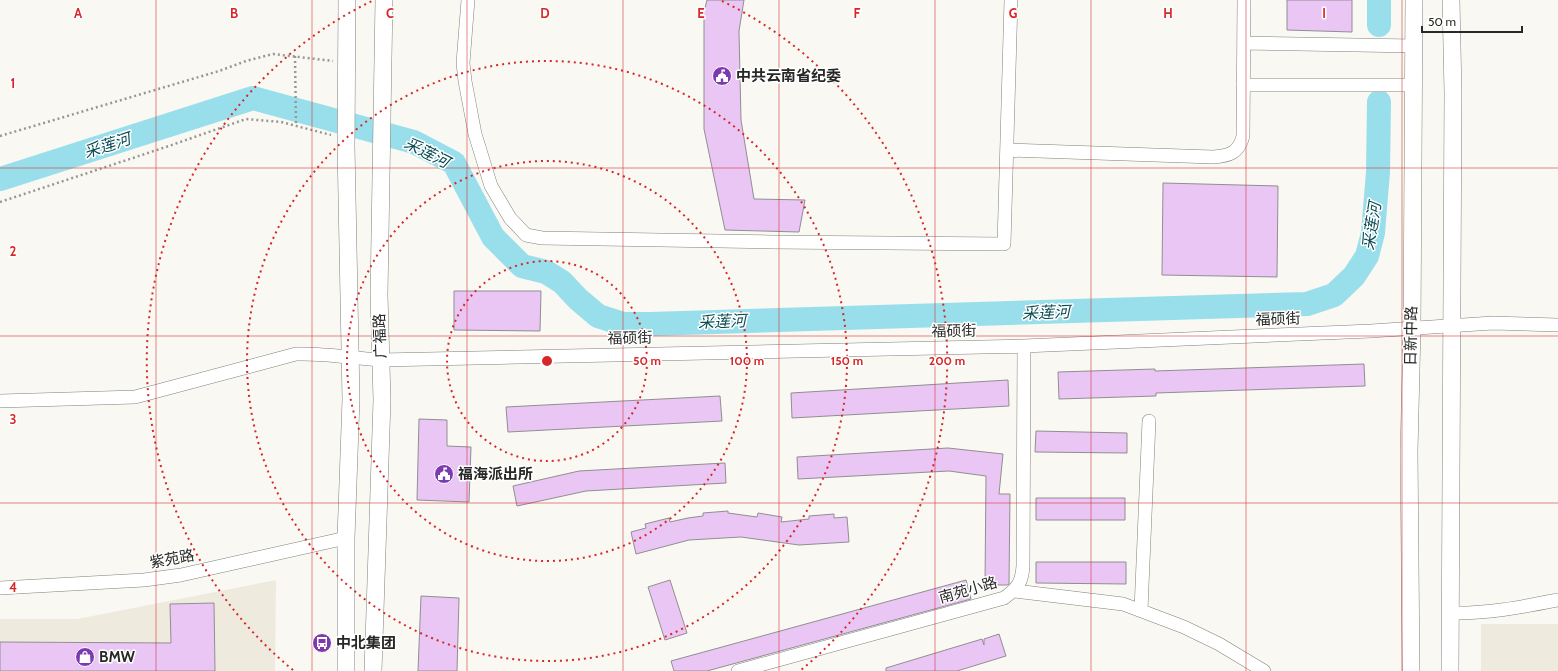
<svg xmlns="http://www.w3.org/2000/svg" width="1558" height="671" font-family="Cabin,'Noto Sans SC',sans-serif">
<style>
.built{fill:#eeebde}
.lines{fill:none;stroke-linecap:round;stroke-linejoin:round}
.river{stroke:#98dfeb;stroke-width:24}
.building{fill:#e9c6f4;stroke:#918e92}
.minor-casing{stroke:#81807c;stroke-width:14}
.major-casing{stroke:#81807c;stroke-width:18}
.path{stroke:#989893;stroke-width:2.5;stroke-dasharray:2 3;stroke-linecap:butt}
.minor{stroke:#fff;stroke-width:13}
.major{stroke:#fff;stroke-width:17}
.grid{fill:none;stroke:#d62828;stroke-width:1;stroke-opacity:0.55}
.ring{fill:none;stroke:#d62828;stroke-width:2;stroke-dasharray:2 4}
.labels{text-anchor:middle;stroke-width:3;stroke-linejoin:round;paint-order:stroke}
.poi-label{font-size:15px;font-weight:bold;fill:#282826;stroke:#fff;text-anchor:start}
.street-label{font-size:15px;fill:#282826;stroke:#fff}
.water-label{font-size:16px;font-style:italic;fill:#0b4b54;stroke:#fff}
.grid-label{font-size:13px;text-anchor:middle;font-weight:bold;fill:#d62828;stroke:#fff;stroke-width:3;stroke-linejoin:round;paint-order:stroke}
.centre{fill:#d62828;stroke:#fff;stroke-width:2}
.ring-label{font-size:12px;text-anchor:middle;font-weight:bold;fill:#d62828;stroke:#fff;stroke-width:3;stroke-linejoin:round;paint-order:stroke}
</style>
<rect width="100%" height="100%" fill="#f9f8f2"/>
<path class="built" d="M276 580 275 671H0V619H77Z
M1481 624H1558V671H1481Z"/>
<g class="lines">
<path class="river" d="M1379 25V0
M0 179 253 98 414 142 454 163 493 237 522 266 546 272 562 282 578 299 598 316 623 324H650L1307 304 1334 295 1354 276 1367 256 1373 233 1378 172 1379 102"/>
</g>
<path class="building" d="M707 0H744L739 31 741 120 754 199 805 200 799 232 725 230 704 129V12Z
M1287 0H1352V32L1287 30Z
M1163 183 1278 186 1277 277 1162 275Z
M454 291H541L540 331 454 330Z
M1364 364 1365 386 1156 393V396L1059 399 1058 372 1155 369V371Z
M1008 380 1009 406 792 418 791 393Z
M720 396 722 421 508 432 506 407Z
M419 419 447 420V446L471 447 469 502 417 500Z
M1036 431 1127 433V453L1035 452Z
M948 448 1003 454 999 494H1010L1009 584 1007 585H985L986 476 949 471 798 479 797 457Z
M725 463 726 483 586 491 517 506 513 486 579 471Z
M1036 498H1125V520H1036Z
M728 511V513L757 517 758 513 782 517 781 522 809 519V516L834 514V518L847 517 849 542 799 545 741 537 689 540 636 554 631 532 646 528 645 524 669 518 670 522 688 518 703 516V513Z
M1036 562H1126V584L1036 583Z
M670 580 687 633 665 640 648 587Z
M966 580 971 599 707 671H674L671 661Z
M421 596 459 598 457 671H418Z
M214 603 215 671H0V642L171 643 170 604Z
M999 634 1006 656 957 671H886V668L982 639 984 645V639Z"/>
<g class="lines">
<defs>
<path id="minor" d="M468 0 463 63 465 81 475 134 491 186 510 218 526 235 542 238 772 242 1004 244 1011 0
M1244 43 1414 46
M1243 85H1413
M1007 150 1213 157C1229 156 1239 153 1243 136L1244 0
M0 401 135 397 296 354C324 353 353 358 381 360L1024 346 1371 331 1493 323 1558 325
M0 588 144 580 181 575 346 538
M1015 591 1123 604 1184 627 1219 644 1264 671
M1141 610 1149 421
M1450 613C1487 614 1522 607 1558 600
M738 671 1004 598C1018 588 1022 582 1023 566L1024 346"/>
<path id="major" d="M346 671V538L351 399 346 146 347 0
M373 671 382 400 379 295 384 0
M1411 671 1409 452 1412 328 1414 0
M1450 671 1453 93 1451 0"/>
</defs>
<use href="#minor" class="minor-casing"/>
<use href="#major" class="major-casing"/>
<path class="path" d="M295 56 296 125
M0 136 219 71 246 61 273 54 333 61
M0 202 166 147 246 119 281 122 331 135"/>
<use href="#minor" class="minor"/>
<use href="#major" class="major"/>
</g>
<path class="grid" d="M156 0V671M312 0V671M467 0V671M623 0V671M779 0V671M935 0V671M1091 0V671M1246 0V671M1402 0V671M0 168H1558M0 336H1558M0 503H1558"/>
<g class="ring">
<circle cx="547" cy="361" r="100"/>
<circle cx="547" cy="361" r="200"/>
<circle cx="547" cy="361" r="300"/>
<path d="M293 670A400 400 0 0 1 372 1M722 1A400 400 0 0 1 801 670"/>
</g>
<defs>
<symbol id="civic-disc" viewBox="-11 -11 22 22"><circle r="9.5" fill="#7b3aaf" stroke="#fff"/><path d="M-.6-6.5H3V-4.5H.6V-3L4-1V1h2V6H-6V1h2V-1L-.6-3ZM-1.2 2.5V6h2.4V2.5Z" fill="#fff"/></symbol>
<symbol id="bus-disc" viewBox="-11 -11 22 22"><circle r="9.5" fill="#7b3aaf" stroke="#fff"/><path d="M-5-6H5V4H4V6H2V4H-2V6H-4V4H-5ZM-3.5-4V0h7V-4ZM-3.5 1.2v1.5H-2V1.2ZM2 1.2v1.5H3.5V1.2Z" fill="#fff"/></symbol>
<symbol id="shop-disc" viewBox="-11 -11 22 22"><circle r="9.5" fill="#7b3aaf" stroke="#fff"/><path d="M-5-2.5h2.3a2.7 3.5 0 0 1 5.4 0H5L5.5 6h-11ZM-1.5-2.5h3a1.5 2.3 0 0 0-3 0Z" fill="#fff"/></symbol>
</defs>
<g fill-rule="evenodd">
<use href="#civic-disc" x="711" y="65" width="22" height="22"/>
<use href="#civic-disc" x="433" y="463" width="22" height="22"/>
<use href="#bus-disc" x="311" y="632" width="22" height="22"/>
<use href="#shop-disc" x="74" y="646" width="22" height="22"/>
</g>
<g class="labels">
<g class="poi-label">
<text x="736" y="81">中共云南省纪委</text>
<text x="458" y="479">福海派出所</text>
<text x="336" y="648">中北集团</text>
<text x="99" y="662">BMW</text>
</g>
<g class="street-label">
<text transform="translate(1278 319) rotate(-2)" y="5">福硕街</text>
<text transform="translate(954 331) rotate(-1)" y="5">福硕街</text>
<text transform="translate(380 336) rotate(-92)" y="5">广福路</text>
<text transform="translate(1411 336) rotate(-89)" y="5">日新中路</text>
<text transform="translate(630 338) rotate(-1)" y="5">福硕街</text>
<text transform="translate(172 559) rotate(-10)" y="5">紫苑路</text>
<text transform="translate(968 590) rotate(-16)" y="5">南苑小路</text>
</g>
<g class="water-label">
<text transform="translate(107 145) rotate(-18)" y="6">采莲河</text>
<text transform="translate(427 152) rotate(27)" y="6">采莲河</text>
<text transform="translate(1371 226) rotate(-81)" y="6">采莲河</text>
<text transform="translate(1046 312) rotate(-2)" y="6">采莲河</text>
<text transform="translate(722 321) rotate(-2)" y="6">采莲河</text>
</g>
</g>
<g class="grid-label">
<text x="78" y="18">A</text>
<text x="234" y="18">B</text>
<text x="390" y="18">C</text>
<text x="545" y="18">D</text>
<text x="701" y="18">E</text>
<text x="857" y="18">F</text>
<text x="1013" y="18">G</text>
<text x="1168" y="18">H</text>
<text x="1324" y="18">I</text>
<text x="13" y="88">1</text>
<text x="13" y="256">2</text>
<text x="13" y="424">3</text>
<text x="13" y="592">4</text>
</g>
<circle cx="547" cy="361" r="6" class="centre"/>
<g class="ring-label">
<text x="647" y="365">50 m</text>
<text x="747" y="365">100 m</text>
<text x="847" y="365">150 m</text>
<text x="947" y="365">200 m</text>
</g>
<path d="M1422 26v6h100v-6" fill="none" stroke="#282826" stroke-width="2"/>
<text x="1428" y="26" font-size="12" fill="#282826" stroke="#ffffff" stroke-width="3" paint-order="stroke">50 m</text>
</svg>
